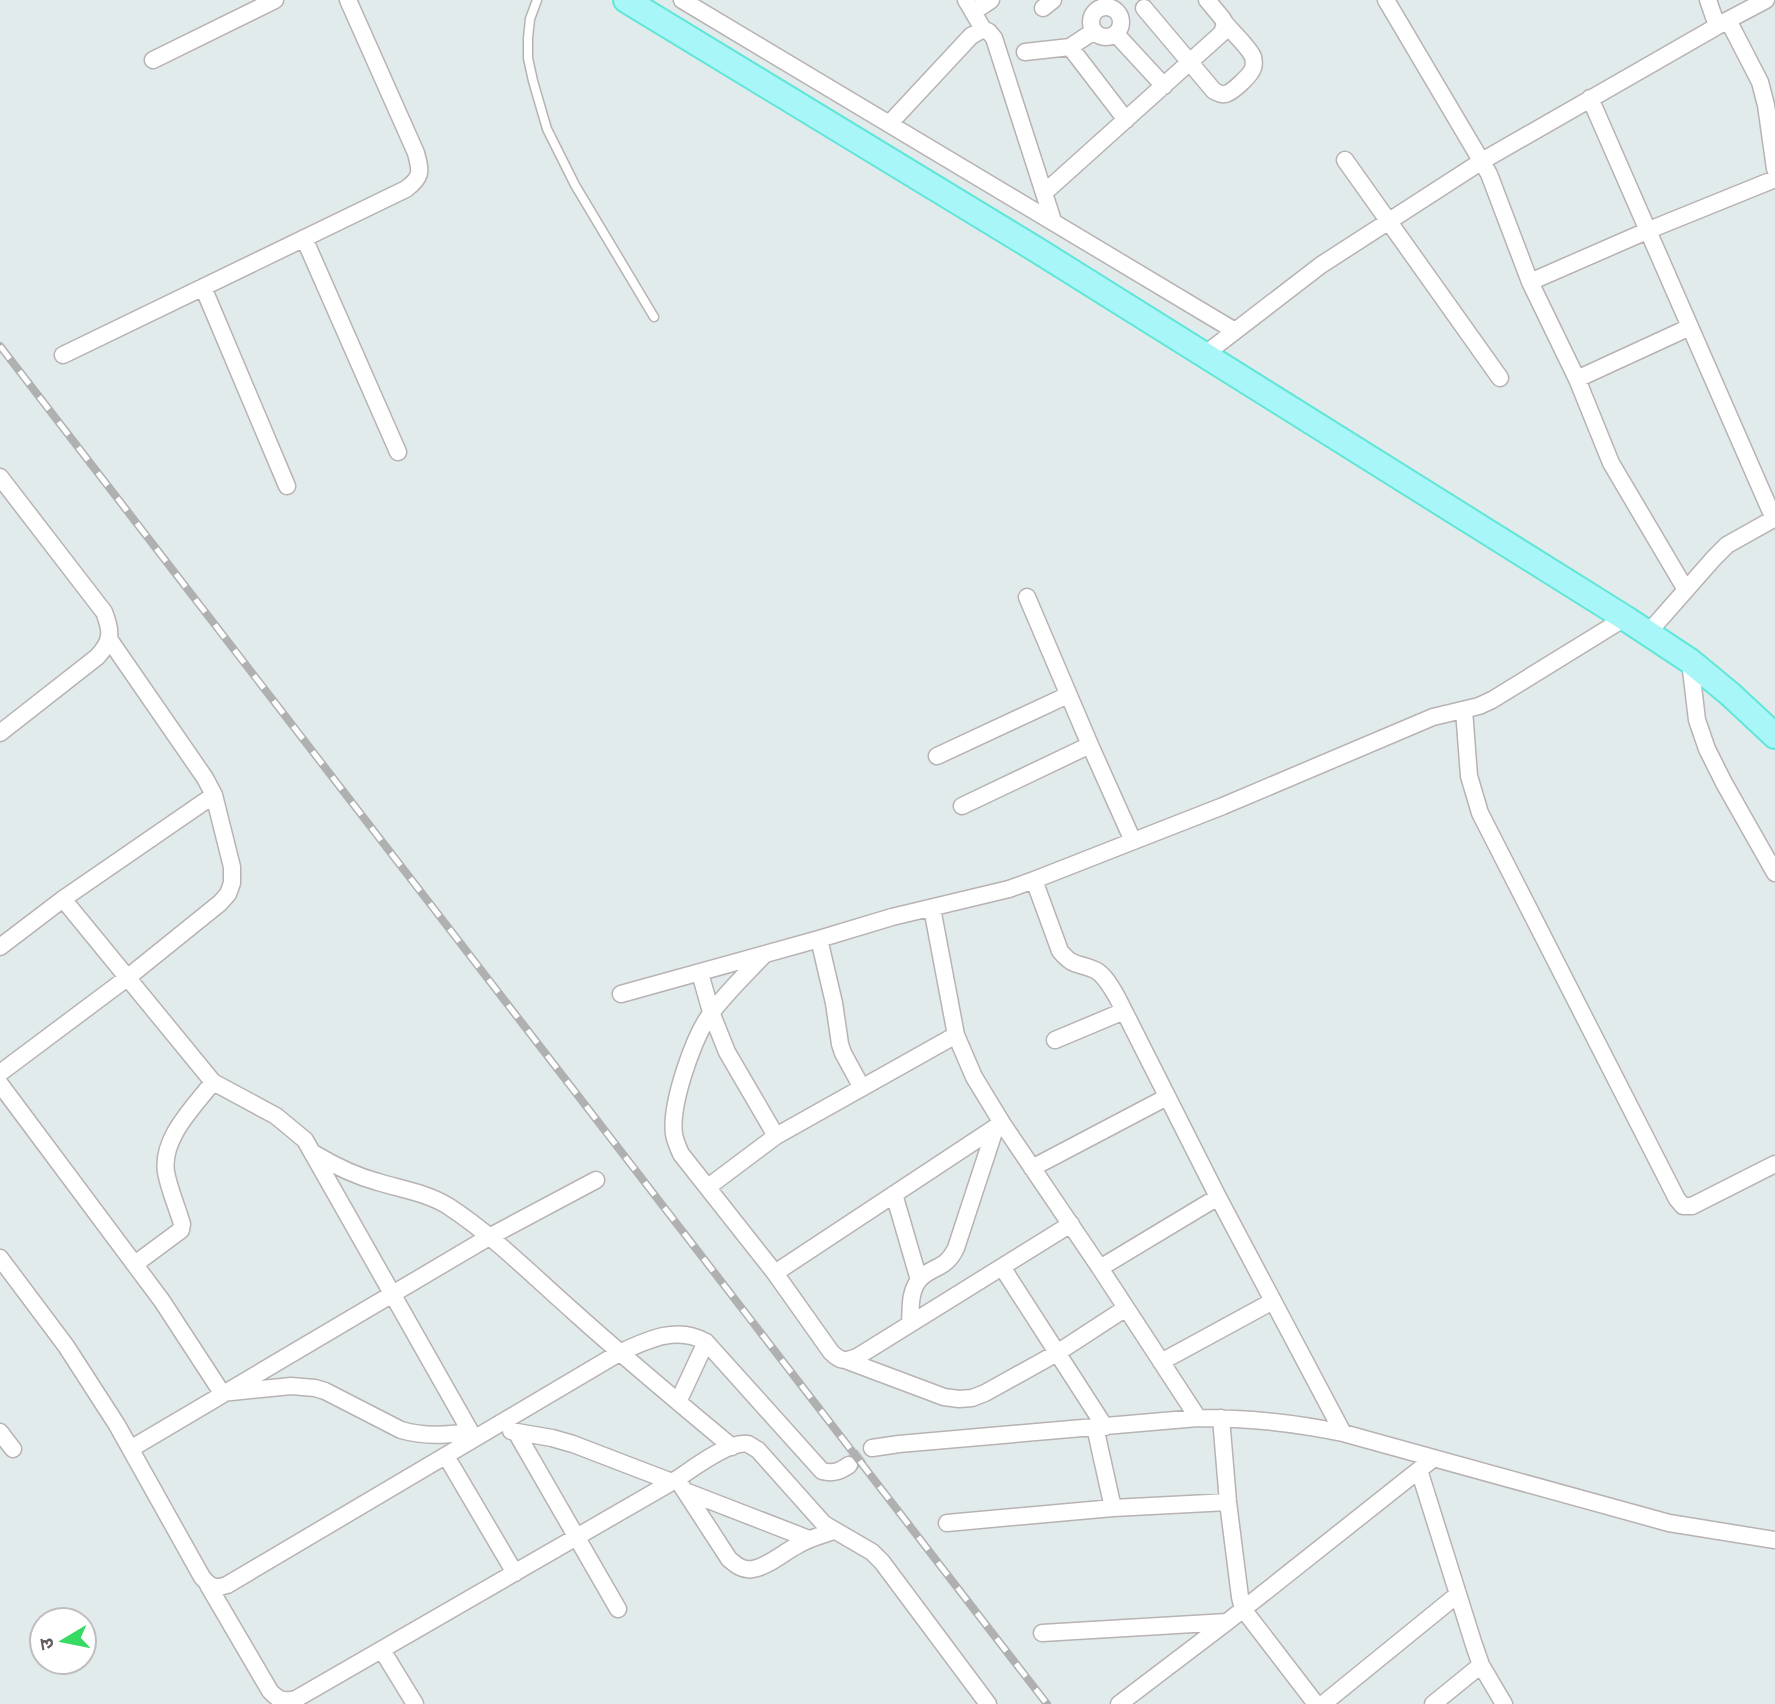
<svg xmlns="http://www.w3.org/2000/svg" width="1775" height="1704" font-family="Inter,'Noto Sans Devanagari',sans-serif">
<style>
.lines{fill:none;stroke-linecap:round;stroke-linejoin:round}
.street-tunnel{stroke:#c1c7c7;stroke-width:16;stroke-dasharray:16 8;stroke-linecap:butt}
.lane-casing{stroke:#b8b2b3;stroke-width:11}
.street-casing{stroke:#b8b2b3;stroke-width:19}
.primary-casing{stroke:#60e6d9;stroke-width:28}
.lane{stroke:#fff;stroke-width:8}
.street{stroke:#fff;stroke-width:16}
.primary{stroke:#a9f6f8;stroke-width:24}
.rail-casing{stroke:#b1b0b0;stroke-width:8}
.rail{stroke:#fff;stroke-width:5;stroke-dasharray:16;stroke-linecap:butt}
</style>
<rect width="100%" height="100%" fill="#e1ebeb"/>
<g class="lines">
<path class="street-tunnel" d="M849 1465 872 1448"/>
<defs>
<path id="lane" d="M537 0 530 19 528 38V58L533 81 547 129 575 185 654 317"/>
<path id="street" d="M682 0 1235 331
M966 0 983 29
M1386 0 1489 174 1530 282 1577 379 1611 463 1686 590
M1708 0 1717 26
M1091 22a15 15 0 1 1 30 0a15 15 0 1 1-30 0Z
M1043 8 1053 0
M1144 8 1214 91C1219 93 1220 95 1225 94 1232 93 1251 75 1253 68 1254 65 1254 61 1253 57 1249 47 1232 32 1225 23
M973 12 991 0
M1728 20 1760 82 1766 105 1775 169
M1116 34 1164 86
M1070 47 1126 120
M1025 52 1070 47 1094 31
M153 60 275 0
M1590 98 1774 519
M890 123 971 36 983 29 989 32 994 38 1053 221
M1345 160 1500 378
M1044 193 1222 33 1225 23 1222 18 1207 0
M304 238 398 452
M1530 282 1649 230 1775 179
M203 287 287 486
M63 355 406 189C422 177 421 172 416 153L348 0
M1204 355 1321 265 1482 161 1728 20 1766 0
M1577 379 1690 327
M0 477 104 612C112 632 112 641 97 657L0 733
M1027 597 1090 745 1133 841
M1648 633 1714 558 1727 545 1775 518
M1690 661 1697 720 1707 749 1724 783 1775 873
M1464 710 1469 776 1480 813 1677 1199 1683 1206H1692L1775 1164
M937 756 1068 695
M962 806 1090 745
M1034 880 1060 951C1074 968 1078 962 1095 970 1105 975 1111 987 1117 997L1218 1197 1343 1433
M63 899 213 1082 276 1116 305 1140 474 1438
M932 908 956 1035 974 1077 1002 1123 1100 1268 1198 1418
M819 939 834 1003 840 1044 843 1053 862 1088
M0 947 63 899 214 795
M763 956C746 974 727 992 712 1012 694 1035 670 1104 674 1134 675 1141 678 1147 681 1154L775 1273 831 1352C840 1361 845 1362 857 1357L1071 1224
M700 973 711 1012 727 1052 776 1136
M621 994 819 939 892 917 1009 889 1034 880 1223 806 1433 717 1479 706 1492 700 1625 618
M1055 1040 1124 1011
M0 1073 127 978 220 903 228 894 232 883V867L214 795 205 778 109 639
M0 1084 162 1301 222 1393 291 1386 315 1388 325 1391 401 1430C425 1437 447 1435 471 1432
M315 1154C335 1166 356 1176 378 1182 401 1189 427 1193 448 1206 494 1236 533 1276 574 1312 625 1358 678 1402 732 1447
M1032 1168 1167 1097
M708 1187 776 1136 956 1035
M894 1194 919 1280
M0 1258 66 1346 117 1425 202 1577C210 1587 215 1589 227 1585L619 1353C647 1340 677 1325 706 1342L822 1471C834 1474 840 1471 849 1465
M135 1264 181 1230 182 1224C177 1207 169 1189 166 1172 161 1138 194 1107 213 1082
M1002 1267 1105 1427
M1100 1268 1218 1197
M775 1273 1002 1123
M910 1324C911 1310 909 1292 919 1280 932 1265 945 1271 956 1248L995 1129
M848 1361 944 1397 959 1399 972 1398 985 1393 1057 1353 1126 1308
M1161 1362 1273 1301
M678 1402 706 1342
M1221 1418 1228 1502 1240 1597 1243 1609 1316 1704
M1095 1427 1113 1508
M511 1431 552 1438 573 1444 672 1482
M0 1432 13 1449
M516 1432 618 1609
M132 1448 489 1237 596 1180
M872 1448 899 1444 1198 1418C1246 1418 1296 1423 1343 1433L1669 1523 1775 1540
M446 1456 515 1573
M1419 1470 1474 1645 1481 1665 1504 1704
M677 1479 729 1559C736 1565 743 1571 753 1569 769 1566 784 1552 798 1545 809 1538 822 1535 834 1531
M685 1491 809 1539
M947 1523 1113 1508 1228 1502
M208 1585 270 1691C278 1700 284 1702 296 1699L677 1479C692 1469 730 1440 748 1444 750 1445 756 1449 758 1450L824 1524 872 1552 882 1562 988 1704
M1042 1633 1227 1622
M382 1650 415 1704
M1119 1704 1227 1622 1434 1458
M1323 1704 1457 1595
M1433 1704 1481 1665"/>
<path id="primary" d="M626 0 1037 250 1625 618 1690 661 1730 694 1775 736"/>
</defs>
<use href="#lane" class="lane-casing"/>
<use href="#street" class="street-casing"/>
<use href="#primary" class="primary-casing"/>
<use href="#lane" class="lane"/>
<use href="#street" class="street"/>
<use href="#primary" class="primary"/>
<defs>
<path id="rail" d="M0 346 1047 1704"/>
</defs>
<use href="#rail" class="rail-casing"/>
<use href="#rail" class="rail"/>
</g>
<g transform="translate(63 1641) rotate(260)"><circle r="33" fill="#ffffff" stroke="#c0bdbe" stroke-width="2"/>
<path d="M0-5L12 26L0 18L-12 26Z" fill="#37db63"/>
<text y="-10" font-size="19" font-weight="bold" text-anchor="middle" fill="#615a5c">उ</text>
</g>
</svg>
